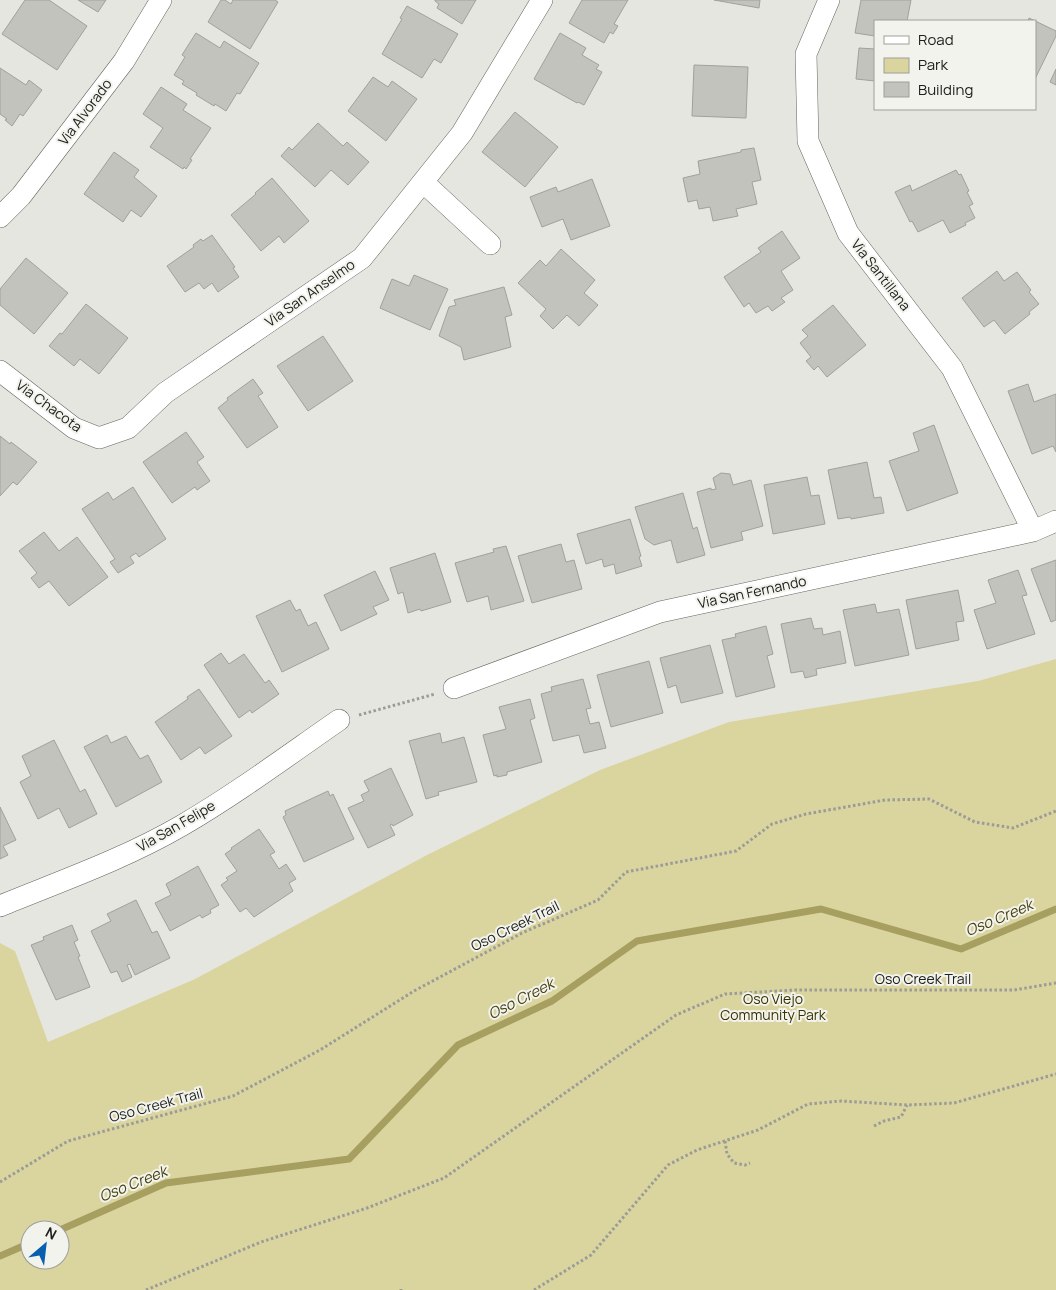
<svg xmlns="http://www.w3.org/2000/svg" width="1056" height="1290" font-family="Manrope,sans-serif">
<style>
.green{fill:#dad49f;fill-rule:evenodd}
.lines{fill:none;stroke-linecap:round;stroke-linejoin:round}
.stream{stroke:#a69f60;stroke-width:7}
.building{fill:#c3c3bd;stroke:#a1a09b}
.street-casing{stroke:#656560;stroke-width:22}
.path{stroke:#9b9b97;stroke-width:3;stroke-dasharray:2.5 2.5;stroke-linecap:butt}
.street{stroke:#fff;stroke-width:21}
.labels{text-anchor:middle;stroke-width:4;stroke-linejoin:round;paint-order:stroke}
.street-label{font-size:14px;fill:#20201e;stroke:#f3f3ed}
.park-label{font-size:14px;fill:#383200;stroke:#f3f3ed}
.water-label{font-size:15px;font-style:italic;fill:#484311;stroke:#f3f3ed}
</style>
<rect width="100%" height="100%" fill="#e6e6e0"/>
<path class="green" d="M1056 659V1290H0V943L15 951 48 1042 195 979 429 854 600 770 729 722 978 681ZM30 1230H60V1260H30Z"/>
<g class="lines">
<path class="stream" d="M60 1230 166 1183 349 1159 458 1045 552 1001 637 941 821 909 961 949 1056 909
M0 1256 30 1243"/>
</g>
<path class="building" d="M25 0H49L87 26 57 70 2 34Z
M78 0H106L98 12Z
M221 0H225L231 4 233 0H275L278 2 250 49 208 22Z
M435 0H476L462 24 437 8 439 4 435 1Z
M582 0H628L614 24 618 26 613 34 610 32 604 43 569 23Z
M714 0H760L759 8Z
M861 0H911L907 21H875V36L855 33Z
M407 6 458 34 441 63 434 59 422 78 382 54 402 19 400 18Z
M1029 18 1056 31V36L1035 79V21H1028Z
M196 33 220 48 224 41 259 63 240 94 237 93 226 111 215 104 214 106 196 95 197 93 182 84 184 81 174 75 185 57 182 55Z
M560 33 586 48 582 55 599 65 596 69 602 72 584 105 578 102 577 103 534 79Z
M859 48 875 49V81L856 79Z
M694 65 748 67 746 118 692 116Z
M0 68 26 85 29 80 42 90 23 116 20 114 12 126 5 120 7 119 0 114Z
M1056 69V85L1050 82Z
M373 77 388 87 392 81 417 99 386 141 348 111Z
M161 87 187 104 183 110 211 128 190 159 192 160 186 169 184 167 183 169 150 147 163 128 143 114Z
M515 112 558 147 525 187 482 152Z
M318 123 343 146 347 142 369 162 348 185 331 170 315 187 281 156 289 147 292 150Z
M754 148 761 180 752 182 757 204 736 209 738 216 713 221 710 207 699 209 697 200 688 202 683 178 700 174 698 161 741 152V150Z
M114 152 139 170 134 177 157 196 141 217 131 210 123 222 84 194Z
M956 170 959 175 961 174 969 191 967 192 973 204 969 206 975 218 965 223 966 225 950 233 943 220 918 232 912 221 910 222 895 192 910 185 912 191Z
M272 178 309 221 284 243 279 236 261 251 231 215 256 194 255 193Z
M592 179 610 226 571 240 563 219 542 227 530 197 556 187 558 192Z
M782 231 800 258 781 271 793 290 781 298 785 302 772 311 768 306 756 313 749 303 744 307 724 277 761 252 758 248Z
M212 235 235 267 233 268 239 277 218 292 212 283 204 289 199 283 185 292 167 266 194 247 193 245 201 239 203 241Z
M561 249 595 280 584 293 598 305 579 326 567 315 553 329 540 316 546 309 518 283 540 260 546 266Z
M26 258 68 293 34 334 0 305V289Z
M997 271 1004 281 1017 272 1031 290 1029 292 1039 304 1029 312 1030 314 1005 334 994 320 984 327 962 298Z
M414 275 448 289 430 330 380 308 392 279 409 286Z
M504 287 512 315 505 317 511 347 464 360 461 347 439 336 449 307 456 305 454 300Z
M86 304 128 338 99 374 80 359 74 366 49 346 60 333 62 334Z
M833 305 866 345 827 377 818 366 814 370 806 361 811 357 800 343 808 336 802 330Z
M323 336 353 381 308 411 277 366Z
M253 379 263 393 258 396 278 427 247 448 218 408 228 400 227 398Z
M1028 384 1034 402 1056 394V452L1053 446 1032 454 1008 391Z
M934 425 958 493 907 511 889 461 919 451 913 433Z
M186 432 204 457 197 462 210 481 197 490 195 487 172 503 143 462Z
M0 436 10 444 11 442 37 462 17 485 13 482 0 496Z
M867 462 874 498 881 497 884 513 851 519 850 517 838 519 828 470Z
M721 473 730 474 733 485 751 480 763 526 741 532 743 540 711 548 697 492 711 488V490L716 489 713 478Z
M807 477 811 496 819 495 825 524 773 534 764 485Z
M133 487 166 539 139 557 136 553 130 557 134 563 118 573 110 562 115 559 82 509 108 492 113 500Z
M683 493 693 529 697 527 705 555 677 563 671 540 654 545 645 539 635 507Z
M630 519 641 556 639 557 642 566 616 574 614 564 604 567 602 559 586 564 577 534Z
M44 532 59 551 77 537 108 577 69 606 49 581 39 588 31 578 37 573 19 551Z
M561 544 566 562 574 560 582 589 532 603 518 556Z
M506 546 524 601 491 610 488 596 467 602 455 563 494 552 493 549Z
M435 553 451 602 421 611 420 609 408 613 403 592 398 594 390 568Z
M1056 560V620L1051 622 1031 569Z
M1018 570 1027 595 1022 596 1035 634 987 649 974 610 996 603 988 580Z
M375 571 389 600 373 607 377 614 341 631 324 595Z
M958 590 964 621 956 622 959 640 916 649 906 600Z
M290 600 296 611 300 609 308 626 316 622 329 649 282 672 256 616Z
M875 604 877 613 899 609 909 655 855 666 843 610Z
M811 618 814 629 822 628 823 635 840 631 846 663 816 669 817 675 805 678 803 671 791 673 781 624Z
M766 626 773 654 767 656 775 687 736 697 722 640 736 637 735 634Z
M710 645 723 693 681 703 676 685 668 688 660 658Z
M221 653 229 664 244 654 265 683 269 680 279 694 252 713 250 710 239 718 204 665Z
M649 661 663 713 611 727 597 675Z
M583 679 591 708 586 709 590 724 599 722 606 748 584 753 579 735 553 741 541 694 552 691 551 687Z
M199 689 232 736 205 754 200 747 181 760 155 722 188 699 187 697Z
M530 699 535 718 530 720 542 762 507 772V775L497 777V775L494 776 483 735 506 729 499 707Z
M440 733 442 743 464 737 477 782 438 792 439 795 426 799 409 741Z
M107 735 111 743 126 736 140 759 148 755 162 782 116 807 84 747Z
M54 740 80 792 85 789 97 814 69 828 59 808 38 819 20 782 31 776 22 756Z
M391 768 413 815 393 826 392 824 390 825 395 835 368 848 348 808 364 801 361 795 369 791 364 781Z
M328 791 330 796 333 794 354 839 304 862 283 817 286 815 285 811Z
M0 807 16 840 3 846 8 855 0 859Z
M259 829 275 852 270 855 279 869 286 864 296 879 289 883 293 891 254 917 246 908 240 912 221 885 228 880 226 878 237 871 225 854 232 849 231 848Z
M198 866 219 905 210 910 211 913 202 918 200 915 170 931 155 903 171 895 166 884Z
M136 900 152 933 157 931 170 958 135 975 130 964 127 965 132 977 122 982 117 971 111 973 91 931 111 921 107 914Z
M72 925 78 940 74 942 80 956 78 957 90 987 56 1000 31 945 44 940 43 937Z"/>
<g class="lines">
<defs>
<path id="street" d="M829 0 806 54 808 141 848 233 952 368 1033 531
M423 182 490 244
M0 217 21 196 124 61 161 0
M0 371 74 428 99 438 128 428 165 393 362 258 462 133 542 0
M454 688 660 612 1033 531 1056 521
M0 906C61 881 124 859 181 826 236 794 287 756 339 720"/>
</defs>
<use href="#street" class="street-casing"/>
<path class="path" d="M359 715 435 694
M874 1126 884 1121 901 1117 907 1105
M725 1141 727 1154 734 1163 745 1165 750 1163
M0 1182 68 1141 233 1096 320 1050 414 991 522 933 598 900 626 872 736 851 772 824 806 814 885 800 929 799 975 822 1013 828 1056 811
M401 1289V1290
M146 1290 261 1242 367 1208 444 1178 676 1015 725 994 796 990H1014L1056 983
M534 1290 591 1255 668 1165 697 1150 758 1130 808 1104 841 1101 907 1105 954 1103 1056 1074"/>
<use href="#street" class="street"/>
</g>
<g class="labels">
<g class="street-label">
<text transform="translate(85 112) rotate(-53)" y="5">Via Alvorado</text>
<text transform="translate(881 275) rotate(52)" y="5">Via Santillana</text>
<text transform="translate(310 293) rotate(-35)" y="5">Via San Anselmo</text>
<text transform="translate(49 406) rotate(36)" y="5">Via Chacota</text>
<text transform="translate(752 592) rotate(-12)" y="5">Via San Fernando</text>
<text transform="translate(176 826) rotate(-30)" y="5">Via San Felipe</text>
<text transform="translate(515 926) rotate(-26)" y="5">Oso Creek Trail</text>
<text x="923" y="984">Oso Creek Trail</text>
<text transform="translate(156 1105) rotate(-15)" y="5">Oso Creek Trail</text>
</g>
<g class="park-label">
<text x="773" y="1004">Oso Viejo<tspan x="773" dy="16">Community Park</tspan></text>
</g>
<g class="water-label">
<text transform="translate(999 918) rotate(-23)" y="5">Oso Creek</text>
<text transform="translate(521 999) rotate(-27)" y="5">Oso Creek</text>
<text transform="translate(133 1184) rotate(-22)" y="5">Oso Creek</text>
</g>
</g>
<rect x="874" y="20" width="162" height="90" fill="#f3f3ed" stroke="#9f9f9a"/>
<rect x="884" y="36" width="25" height="8" fill="#ffffff" stroke="#9f9f9a"/>
<text x="918" y="45" font-size="15" fill="#20201e">Road</text>
<rect x="884" y="58" width="25" height="15" fill="#dad49f" stroke="#9f9f9a"/>
<text x="918" y="70" font-size="15" fill="#20201e">Park</text>
<rect x="884" y="82" width="25" height="15" fill="#c3c3bd" stroke="#9f9f9a"/>
<text x="918" y="95" font-size="15" fill="#20201e">Building</text>
<g transform="translate(45 1245) rotate(28)"><circle r="24" fill="#f3f3ed" stroke="#9f9f9a"/>
<path d="M0-4L9 19L0 12L-9 19Z" fill="#085fad"/>
<text y="-8" font-size="14" font-weight="bold" text-anchor="middle" fill="#20201e">N</text>
</g>
</svg>
